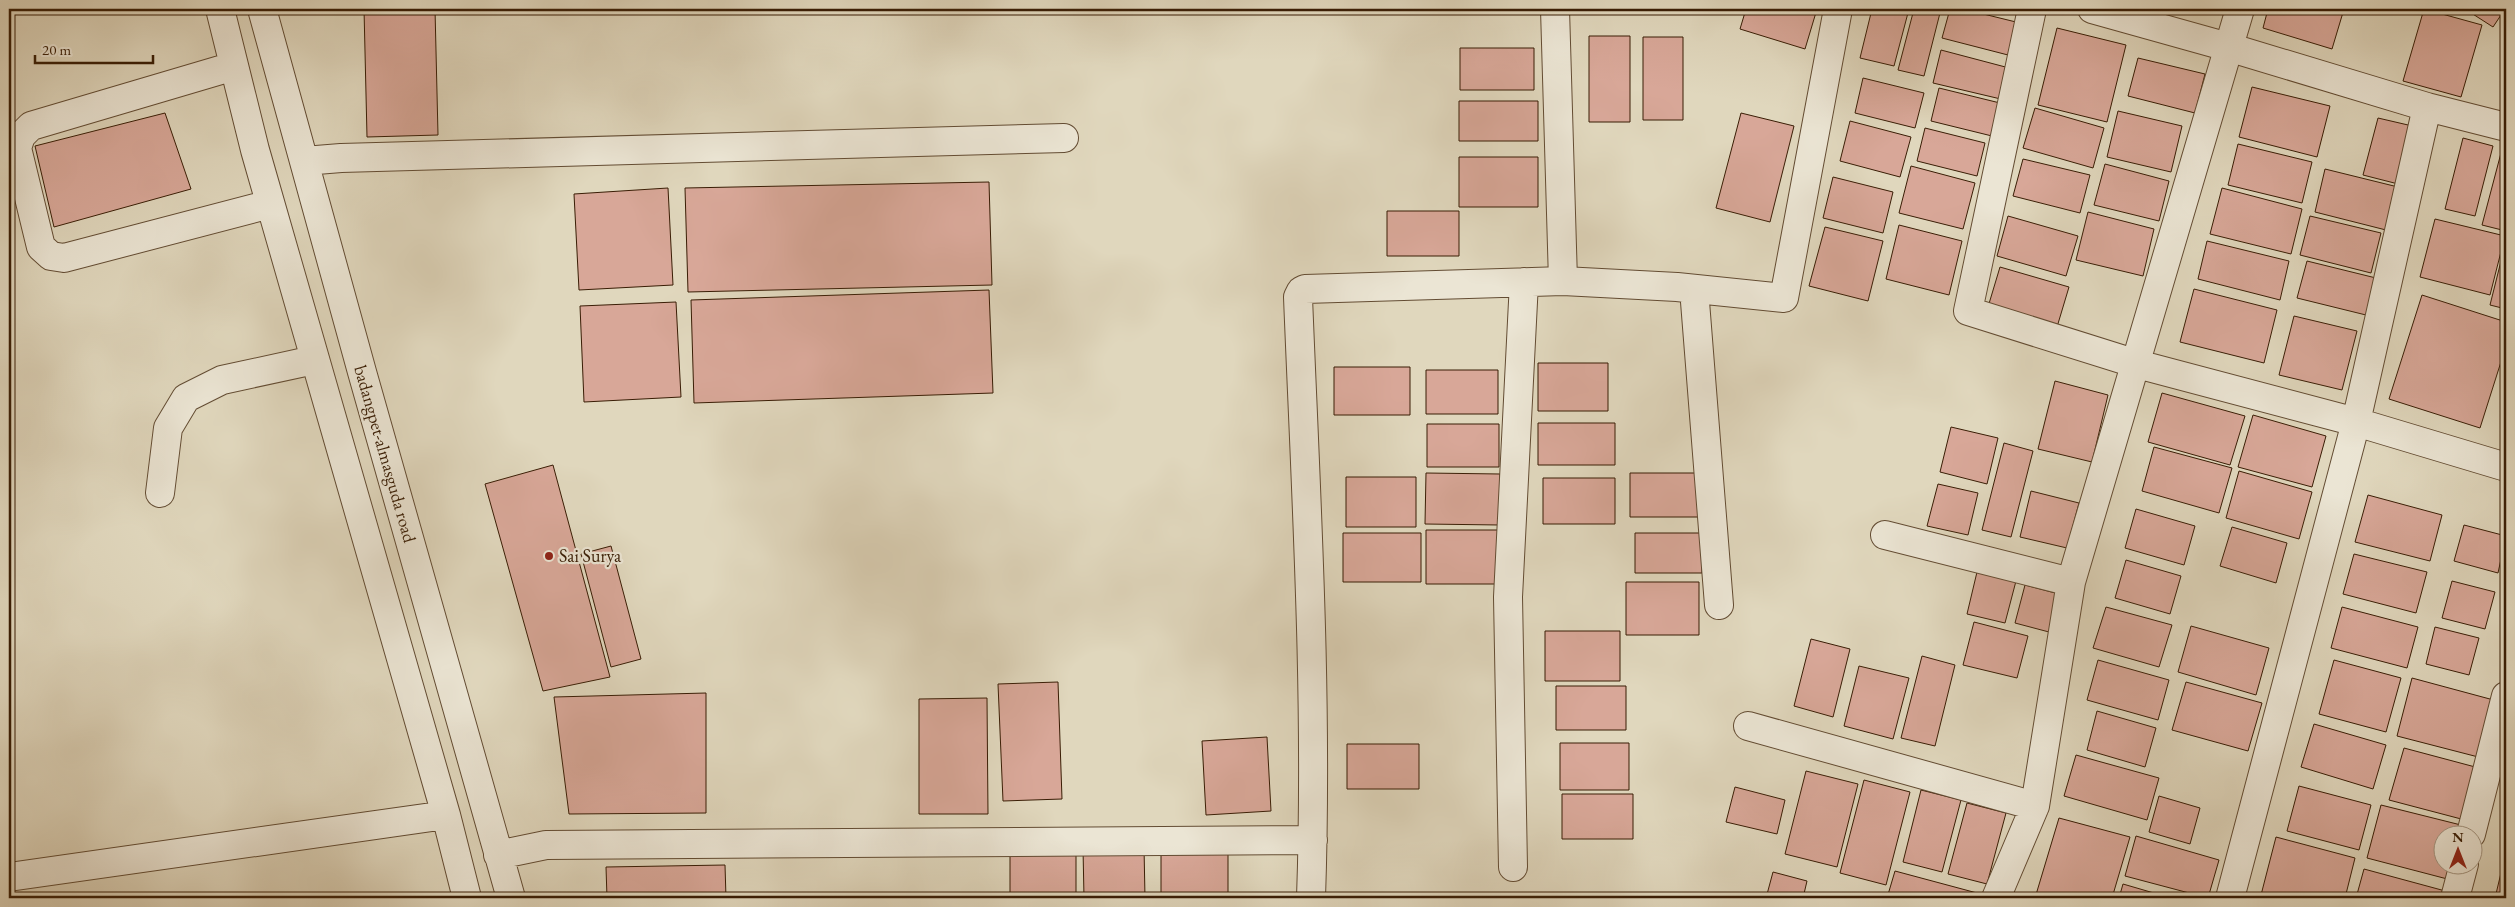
<svg xmlns="http://www.w3.org/2000/svg" width="2515" height="907" font-family="'EB Garamond',serif">
<style>
.building{fill:#d8a798;stroke:#391d05}
.lines{fill:none;stroke-linecap:round;stroke-linejoin:round}
.minor-casing{stroke:#634c33;stroke-width:30}
.minor{stroke:#ebe5d4;stroke-width:28}
.poi-dot{fill:#8f2418;stroke:#ebe5d4;stroke-width:2}
.labels{text-anchor:middle;stroke-width:4.5;stroke-linejoin:round;paint-order:stroke}
.street-label{font-size:18px;fill:#391d05;stroke:#ebe5d4}
.poi-label{font-size:18px;fill:#391d05;stroke:#ebe5d4;text-anchor:start}
</style>
<rect width="100%" height="100%" fill="#e0d7bd"/>
<filter id="stains"><feTurbulence type="fractalNoise" baseFrequency=".004" numOctaves="4"/><feColorMatrix values="0 0 0 0 .2 0 0 0 0 .09 0 0 0 0 .02 0 0 0 .5 -.17"/></filter>
<radialGradient id="worn" r=".72"><stop offset=".6" stop-color="#630" stop-opacity="0"/><stop offset="1" stop-color="#630" stop-opacity=".3"/></radialGradient>
<path class="building" d="M364 9H435L438 135 367 137Z
M1746 9H1817L1805 49 1740 29Z
M1872 9H1909L1894 66 1860 58Z
M1914 9H1941L1924 76 1898 70Z
M1950 9H1963L2016 22 2008 55 1942 38Z
M2268 9H2344L2332 49 2263 28Z
M2424 9 2482 25 2461 97 2403 81Z
M2465 9H2505L2493 27Z
M2057 28 2126 45 2107 122 2038 105Z
M1589 36H1630V122H1589Z
M1643 37H1683V120H1643Z
M1460 48H1534V90H1460Z
M1941 50 2013 69 2005 100 1933 83Z
M2138 58 2205 74 2195 113 2128 96Z
M1863 78 1924 93 1915 128 1855 113Z
M2252 87 2330 106 2317 157 2239 137Z
M1939 88 2000 103 1992 136 1931 121Z
M1459 101H1538V141H1459Z
M2035 108 2104 128 2093 168 2023 148Z
M2118 111 2182 126 2171 172 2107 157Z
M165 113 191 189 54 227 35 146Z
M1741 113 1794 126 1770 222 1716 208Z
M2378 118 2421 128 2406 186 2363 175Z
M1850 121 1911 137 1900 177 1840 161Z
M1925 128 1985 143 1977 176 1917 161Z
M2463 138 2493 146 2475 216 2445 209Z
M2238 144 2312 162 2302 203 2228 185Z
M2501 153 2506 154V231L2482 225Z
M1459 157H1538V207H1459Z
M2023 159 2090 175 2080 213 2013 196Z
M2105 164 2169 181 2159 221 2094 205Z
M1911 166 1975 183 1963 229 1899 213Z
M2325 169 2398 187 2386 230 2315 212Z
M1833 177 1893 192 1883 233 1823 218Z
M989 182 992 285 688 292 685 188Z
M668 188 673 285 579 290 574 194Z
M2222 188 2302 209 2291 254 2210 234Z
M1387 211H1459V256H1387Z
M2088 212 2154 229 2143 276 2076 260Z
M2008 216 2078 236 2066 276 1997 256Z
M2310 216 2381 233 2371 273 2300 255Z
M2435 219 2505 236 2490 295 2420 277Z
M1899 225 1962 241 1949 295 1886 279Z
M1825 227 1883 241 1868 301 1809 286Z
M2207 241 2289 261 2280 300 2198 279Z
M2506 241V309L2490 305Z
M2307 261 2376 278 2366 315 2297 298Z
M2000 267 2069 287 2057 327 1988 307Z
M2194 289 2277 310 2264 363 2180 342Z
M989 290 993 393 694 403 691 300Z
M2422 295 2506 322V346L2480 428 2389 399Z
M676 302 681 397 584 402 580 306Z
M2294 316 2357 331 2342 390 2279 375Z
M1538 363H1608V411H1538Z
M1334 367H1410V415H1334Z
M1426 370H1498V414H1426Z
M2055 381 2108 395 2092 462 2038 449Z
M2162 393 2245 416 2230 465 2148 442Z
M2253 415 2326 436 2312 487 2238 467Z
M1538 423H1615V465H1538Z
M1427 424H1499V467H1427Z
M1951 427 1998 438 1987 484 1940 472Z
M2004 443 2033 451 2011 537 1982 530Z
M2154 447 2232 468 2219 513 2142 491Z
M553 465 610 677 543 691 485 484Z
M2239 471 2312 492 2299 539 2226 518Z
M1426 473 1500 474V525L1425 524Z
M1630 473H1707V517H1630Z
M1346 477H1416V527H1346Z
M1543 478H1615V524H1543Z
M1938 484 1978 493 1968 535 1927 526Z
M2031 491 2079 503 2067 548 2020 537Z
M2368 495 2442 515 2430 561 2355 542Z
M2136 509 2195 526 2184 565 2125 548Z
M2464 525 2506 536 2498 573 2454 561Z
M2232 527 2287 543 2276 583 2220 566Z
M1426 530H1501V584H1426Z
M1343 533H1421V582H1343Z
M1635 533H1702V573H1635Z
M611 546 641 659 611 667 581 554Z
M2354 554 2427 572 2416 613 2343 594Z
M2126 560 2181 576 2170 614 2115 598Z
M1977 572 2016 581 2005 623 1967 614Z
M2452 581 2495 592 2485 629 2442 618Z
M1626 582H1699V635H1626Z
M2025 585 2059 594 2049 632 2015 623Z
M2106 607 2172 625 2159 667 2093 648Z
M2342 607 2418 627 2407 668 2331 648Z
M1974 622 2028 636 2017 678 1963 665Z
M2191 626 2269 648 2256 695 2178 672Z
M2435 627 2479 638 2469 675 2426 664Z
M1545 631H1620V681H1545Z
M1811 639 1850 649 1833 717 1794 706Z
M1922 656 1955 665 1935 746 1901 738Z
M2098 660 2169 680 2158 720 2087 700Z
M2334 660 2401 678 2386 732 2319 714Z
M1859 666 1909 678 1893 739 1844 726Z
M2412 678 2501 702 2486 759 2397 736Z
M1058 682 1062 799 1003 801 998 684Z
M2186 682 2262 703 2248 751 2172 730Z
M1556 686H1626V730H1556Z
M706 693V813L569 814 554 697Z
M987 698 988 814H919V699Z
M2097 711 2156 728 2145 767 2087 750Z
M2314 724 2386 745 2373 789 2301 767Z
M1267 737 1271 811 1206 815 1202 741Z
M1560 743H1629V790H1560Z
M1347 744H1419V789H1347Z
M2404 748 2479 768 2465 820 2389 800Z
M2076 755 2159 778 2147 820 2064 796Z
M1806 771 1858 784 1837 867 1785 854Z
M1864 780 1910 792 1886 885 1840 873Z
M2299 786 2371 805 2359 850 2287 831Z
M1735 787 1785 800 1777 834 1726 822Z
M1921 790 1961 800 1942 872 1903 862Z
M1562 794H1633V839H1562Z
M2159 796 2200 808 2190 844 2149 832Z
M1967 803 2006 813 1987 884 1948 874Z
M2381 805 2469 827 2467 834H2442V864H2459L2455 881 2367 858Z
M2059 818 2130 837 2112 898H2035Z
M2136 836 2219 860 2208 898 2125 876Z
M2276 837 2355 858 2345 898H2275L2261 895Z
M1144 847 1145 898H1084L1083 848Z
M1161 847H1228V898H1161Z
M1010 852 1076 853V898H1010Z
M2506 852V898H2495Z
M725 865 726 898H607L606 867Z
M2364 869 2449 892 2447 898H2356Z
M1895 871 1977 893 1975 898H1887Z
M1773 872 1807 881 1803 898H1766Z
M2123 884 2171 898H2119Z"/>
<g class="lines">
<defs>
<path id="minor" d="M220 9 255 150 446 815 467 898
M262 9 362 372 511 898
M2032 9 1968 311 2137 364 2356 422 2506 467
M2092 9 2228 47 2427 107 2356 422 2230 898
M234 66 31 126 21 136 17 148 41 247 51 256 64 258 270 204
M2427 107 2506 127
M304 161 341 158 1064 138
M1563 281 1677 287 1784 298 1838 9
M1694 289 1719 605
M160 493 168 428 186 398 222 380 314 360
M1885 535 2071 582
M1748 726 2035 806
M2471 834 2506 696
M498 855 546 845 1313 840
M1513 867 1508 597 1524 282
M9 877 446 815
M1311 898C1318 698 1306 497 1298 297L1301 291 1305 289 1563 281 1555 9
M1996 898 2035 806 2071 582 2240 9
M2455 898 2464 864"/>
</defs>
<use href="#minor" class="minor-casing"/>
<use href="#minor" class="minor"/>
</g>
<circle class="poi-dot" cx="549" cy="556" r="5"/>
<g class="labels">
<g class="street-label">
<text transform="translate(385 454) rotate(74)" y="6">badangpet-almasguda road</text>
</g>
<g class="poi-label">
<text x="559" y="562">Sai Surya</text>
</g>
</g>
<rect width="2515" height="907" fill="none" stroke="#e0d7bd" stroke-width="30"/>
<rect x="10" y="10" width="2495" height="887" fill="none" stroke="#391d05" stroke-width="2.5"/>
<rect x="15" y="15" width="2485" height="877" fill="none" stroke="#391d05"/>
<g transform="translate(2458 850)"><circle r="24" fill="#ebe5d4" stroke="#a49581"/>
<path d="M0-4L9 19L0 12L-9 19Z" fill="#8f2418"/>
<text y="-8" font-size="14" font-weight="bold" text-anchor="middle" fill="#391d05">N</text>
</g>
<path d="M35 55v8h118v-8" fill="none" stroke="#391d05" stroke-width="2.5"/>
<text x="42" y="55" font-size="15" fill="#391d05" stroke="#ebe5d4" stroke-width="4" paint-order="stroke">20 m</text>
<rect width="100%" height="100%" filter="url(#stains)"/>
<rect width="100%" height="100%" fill="url(#worn)"/>
</svg>
